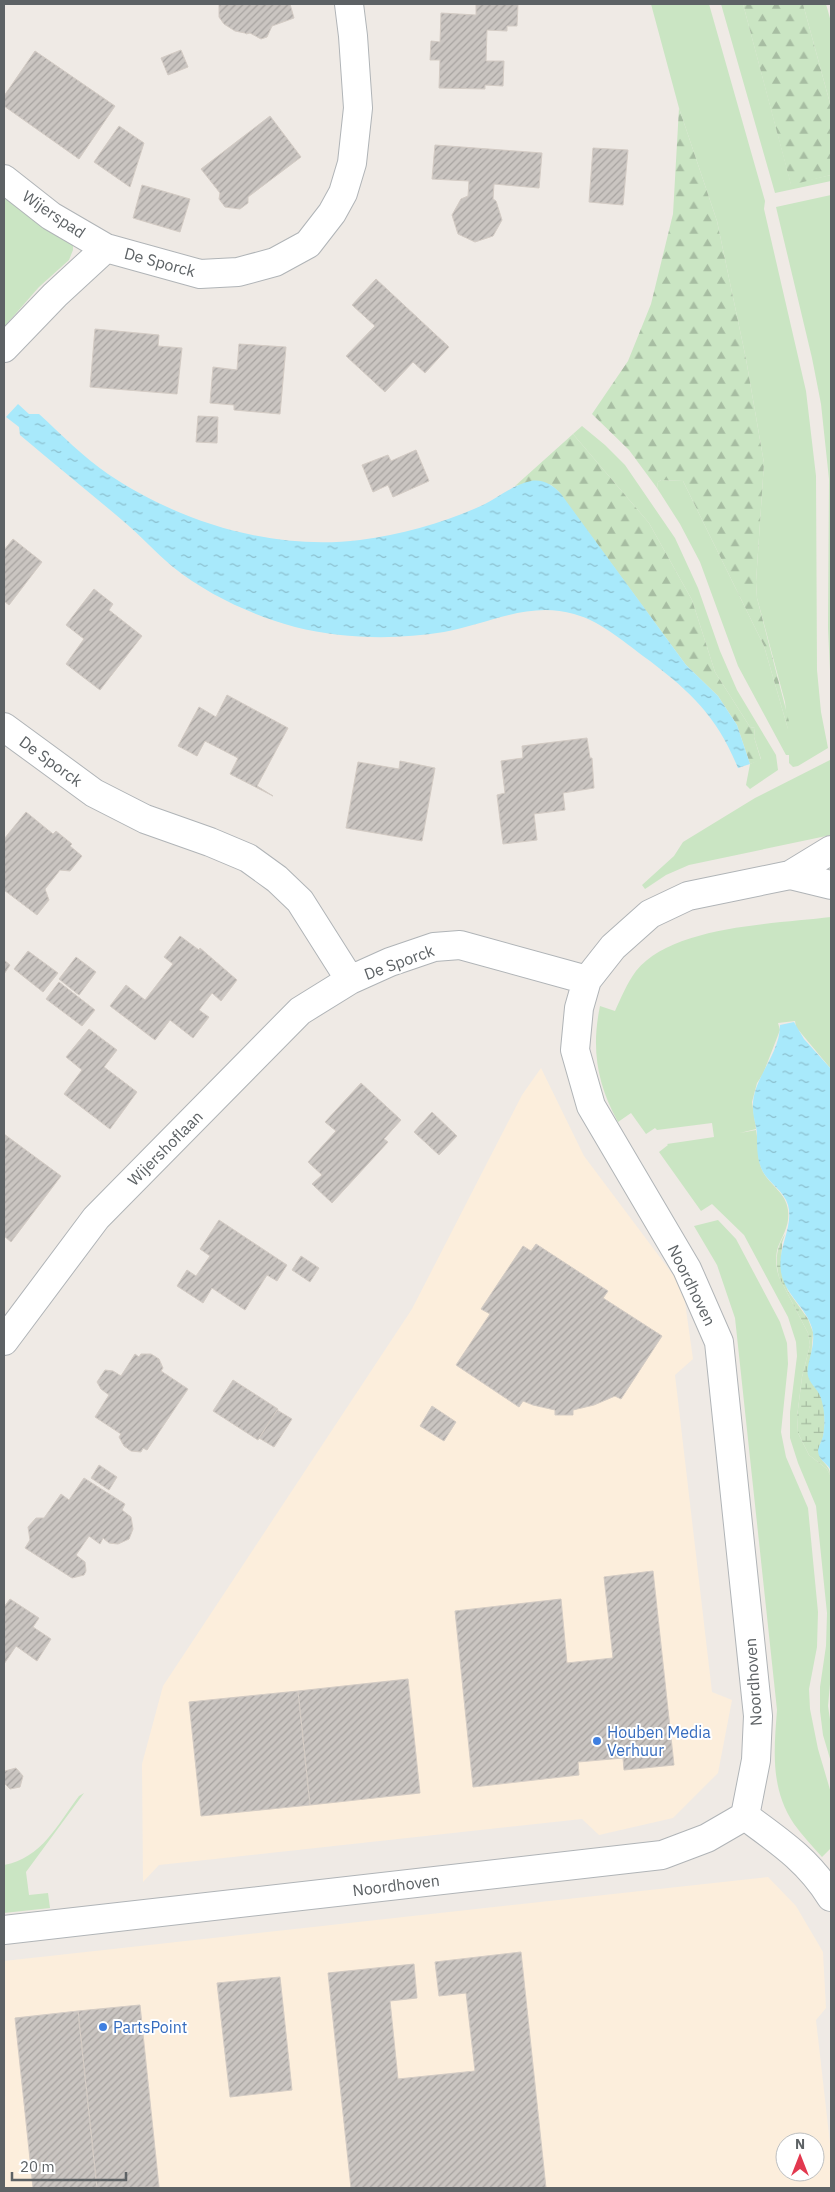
<svg xmlns="http://www.w3.org/2000/svg" width="835" height="2192" font-family="'IBM Plex Sans',sans-serif">
<style>
.commercial{fill:#fceedc;fill-rule:evenodd}
.grass{fill:#cae5c3}
.forest{fill:url(#forest-firs)}
.wetland{fill:url(#wetland-marsh)}
.water{fill:url(#water-ripples)}
.building{fill:url(#building-hatch);stroke:#d3cbc4}
.lines{fill:none;stroke-linecap:round;stroke-linejoin:round}
.street-casing{stroke:#b0b4b7;stroke-width:30}
.street{stroke:#fff;stroke-width:28}
.shop-dot{fill:#3f7fe0;stroke:#fff;stroke-width:2}
.labels{text-anchor:middle;stroke-width:4;stroke-linejoin:round;paint-order:stroke}
.street-label{font-size:16px;fill:#5d6265;stroke:#fff}
.shop-label{font-size:16px;fill:#366cbe;stroke:#fff;text-anchor:start}
</style>
<defs>
<pattern id="forest-firs" width="22" height="20" patternUnits="userSpaceOnUse" patternTransform="scale(1.25)"><rect width="22" height="20" fill="#cae5c3"/><path d="M5 1l3.5 6h-7zM16 11l3.5 6h-7z" fill="#a7bda2"/></pattern>
<pattern id="wetland-marsh" width="20" height="14" patternUnits="userSpaceOnUse" patternTransform="scale(1.25)"><rect width="20" height="14" fill="#cae5c3"/><path d="M1 5h8M5 5V1M11 12h8M15 12V8" fill="none" stroke="#a7bda2"/></pattern>
<pattern id="water-ripples" width="26" height="14" patternUnits="userSpaceOnUse" patternTransform="scale(1.25)"><rect width="26" height="14" fill="#a8e9fb"/><path d="M2 4q2-2 4 0t4 0M15 11q2-2 4 0t4 0" fill="none" stroke="#8cc0cf"/></pattern>
<pattern id="building-hatch" width="6" height="6" patternUnits="userSpaceOnUse" patternTransform="scale(1.25)"><rect width="6" height="6" fill="#cac5c1"/><path d="M-1 1l2-2M0 6l6-6M5 7l2-2" fill="none" stroke="#a7a3a0"/></pattern>
</defs>
<rect width="100%" height="100%" fill="#efeae5"/>
<path class="commercial" d="M541 1068 584 1156 683 1288 693 1359 675 1375 712 1692 732 1700 718 1773 673 1818 599 1835 582 1819 159 1865 143 1882 142 1764 163 1686 412 1309 522 1095Z
M768 1877 796 1906 823 1952 826 2008 816 2020 831 2152V2188H4V1961ZM785 2142H815V2172H785Z"/>
<path class="grass" d="M651 4H709L765 201 764 209 806 391 816 476 817 670 821 712 828 748 798 766 793 767 789 763V755H786L738 666 700 562 680 524 657 488 658 482 661 480 683 481 764 646 788 729 785 702 757 598 756 582 764 463 746 359 717 221 679 108Z
M721 4H743L791 184 831 175V181L775 193Z
M803 4H826L831 22V107Z
M4 191 73 244V250L69 260 39 287 4 327Z
M831 195V692L828 628 829 479 821 404 812 358 776 207Z
M582 426 605 445 625 465 675 538 698 588 720 651 737 690 776 755 778 770 750 789 746 785 750 764 761 759 754 737 755 728 750 727 715 672 692 600 649 523 573 434Z
M830 760 831 835 689 865 666 875 645 889 642 885 674 856 683 842 755 798Z
M831 917V1069L796 1027 795 1021 778 1023 780 1030 763 1074 757 1083 752 1102 756 1129 740 1133 756 1130C759 1145 756 1158 763 1172 771 1186 786 1193 788 1210 790 1225 783 1234 778 1247 775 1256 776 1268 779 1277L808 1333 810 1345 802 1377 797 1417 798 1433 809 1455 827 1469 830 1475 831 1673 828 1706 831 1726V1762L823 1735 820 1711V1687L826 1646 827 1613 816 1506 798 1463 790 1438V1412L797 1356 796 1342 788 1317 744 1235 712 1204 701 1211 659 1152 668 1145 667 1144 714 1137 712 1123 657 1130 655 1128 646 1134 631 1113 618 1122C597 1084 591 1049 600 1006L615 1011C621 998 627 983 636 971 673 925 776 924 831 917Z
M718 1220 736 1239 780 1322 787 1343 788 1364 781 1432 786 1457 808 1508 818 1612 817 1647 809 1689 810 1709 818 1749 831 1793V1848L822 1857C812 1846 802 1835 794 1824 770 1788 774 1750 777 1710L735 1318 717 1265 694 1226Z
M84 1793 26 1872 29 1895 48 1893 50 1908 4 1913V1865C42 1858 57 1825 79 1796Z"/>
<path class="forest" d="M743 4H803L831 107V175L791 185Z
M679 108 717 221 746 359 764 463 756 582 757 598 792 733 788 729 764 646 683 481 661 480 658 482 657 488 629 450 592 414 628 361 651 304 673 214Z
M573 434 649 523 692 600 715 672 750 727 755 728 754 737 761 760 750 764 737 725 718 696 686 665 558 491 551 485 537 481 515 486Z"/>
<path class="wetland" d="M785 1234 782 1243 781 1270 788 1291 808 1319 813 1332 811 1359 813 1385C826 1393 826 1423 823 1437 822 1442 818 1446 819 1452 819 1462 831 1465 830 1475L827 1469 809 1455 798 1433 797 1417 802 1377 810 1345 808 1333 779 1277C775 1261 776 1248 785 1234Z"/>
<path class="water" d="M18 404 29 414H39C61 434 83 457 108 474 179 522 273 551 360 540 403 534 444 523 483 505 498 498 514 484 531 481 543 479 553 485 561 494L686 665 718 696 737 725 750 764 738 768C717 717 693 694 650 661 626 644 603 622 574 614 528 601 488 624 444 632 395 640 344 639 295 627 252 615 208 595 173 567 155 552 140 535 122 520 89 492 54 464 20 435L19 427 6 417Z
M794 1022 804 1039 831 1069V1499C831 1493 832 1473 830 1469 826 1462 818 1460 818 1450 819 1445 822 1441 823 1436 825 1426 825 1412 822 1402 820 1390 810 1385 808 1376 805 1365 817 1346 812 1328 806 1307 785 1295 781 1272 777 1247 794 1227 788 1205 784 1191 770 1184 763 1172 757 1160 757 1149 757 1135 757 1127 753 1118 753 1109 751 1079 780 1056 780 1025Z"/>
<path class="building" d="M219 4H290L294 18 272 26 267 37 261 39 250 33 246 34 245 33 235 31 224 24 219 17Z
M476 4H518L517 26H507V31L487 30 486 61H504L503 86 485 85V89L439 88 440 60H430L431 41 440 42 441 13 476 15Z
M181 50 188 67 168 75 161 58Z
M35 51 115 106 79 159 4 106V96Z
M270 116 301 157 248 197V203L240 209 225 207 219 199 220 193 201 169Z
M119 126 144 143 130 187 94 162Z
M435 145 542 153 539 188 494 184 493 199 496 201 502 220 493 236 475 242 458 234 452 215 461 199 468 196 469 181 432 179Z
M593 148 628 150 623 205 589 202Z
M142 185 190 199 180 232 133 218Z
M376 279 449 347 425 373 413 362 385 392 346 356 375 326 352 305Z
M95 329 159 335 158 346 182 348 177 394 90 387Z
M239 344 286 347 280 414 234 410V405L210 403 213 367 237 370Z
M198 416 218 417 217 443 196 442Z
M416 450 429 481 393 497 388 485 373 492 362 465 388 455 391 461Z
M13 539 42 562 9 605 4 601V550Z
M94 589 113 604 109 610 142 636 100 690 66 664 84 639 66 625Z
M227 695 288 728 257 786 273 796 230 774 238 758 205 741 197 756 178 746 199 707 216 717Z
M587 738 590 758H592L594 788 563 793 565 810 534 814 537 840 503 844 497 795 505 793 501 761 523 758 522 746Z
M400 761 435 768 422 841 346 828 358 762 399 769Z
M26 812 53 834 56 831 72 844 70 846 82 856 70 871 60 870 45 889 49 900 37 915 4 890V839Z
M180 936 199 950 200 948 237 980 221 1001 212 993 199 1010 209 1017 193 1038 170 1020 155 1040 110 1006 126 985 145 1000 173 964 164 957Z
M28 951 58 973 43 992 14 969Z
M76 957 96 972 79 995 59 979Z
M4 960 10 965 4 974Z
M59 982 95 1010 82 1026 46 999Z
M89 1029 117 1050 104 1067 137 1092 110 1129 64 1094 82 1070 66 1057Z
M361 1083 401 1120 384 1139 388 1142 332 1203 312 1184 322 1175 308 1162 336 1131 325 1122Z
M432 1112 457 1136 439 1155 414 1132Z
M4 1134 61 1176 11 1242 4 1236Z
M219 1220 287 1265 277 1281 267 1275 245 1310 212 1288 203 1303 177 1286 187 1270 196 1276 210 1256 200 1249Z
M536 1244 608 1291 603 1298 662 1336 621 1399 615 1396 594 1405 573 1410V1415H555V1410L533 1405 523 1401 519 1407 456 1365 490 1314 481 1309 523 1246 531 1251Z
M301 1256 319 1268 310 1282 292 1270Z
M135 1354 139 1357 141 1354H151L159 1359 163 1368 161 1371 188 1389 147 1450 143 1448 141 1452 131 1451 124 1446 119 1437 121 1434 95 1417 109 1395 101 1389 97 1382 105 1370 113 1371 121 1376Z
M233 1380 278 1409 258 1440 213 1411Z
M432 1406 456 1422 444 1441 420 1426Z
M277 1410 292 1419 274 1447 259 1438Z
M99 1465 117 1477 109 1490 91 1478Z
M84 1478 125 1504 122 1510 131 1517 133 1529 129 1539 118 1544 109 1543 103 1538 100 1544 89 1536 76 1555 85 1562 86 1571 84 1575 72 1578 25 1548 30 1540 28 1527 36 1518H44L61 1494 69 1500Z
M653 1571 674 1765 624 1770 623 1758 578 1762 579 1775 473 1787 455 1611 561 1599 567 1663 613 1658 604 1577Z
M10 1599 39 1618 33 1627 51 1639 37 1661 16 1646 4 1664V1607Z
M408 1679 420 1793 310 1805 298 1691Z
M298 1691 310 1805 201 1816 189 1702Z
M16 1768 23 1776 20 1787 10 1789 4 1783V1774L5 1771Z
M521 1952 546 2188H351L328 1973 414 1964 417 1998 390 2001 398 2079 475 2071 466 1993 439 1996 435 1962Z
M280 1977 292 2090 230 2097 217 1983Z
M140 2005 159 2187 97 2188 78 2011Z
M78 2011 97 2188H33L15 2018Z"/>
<g class="lines">
<defs>
<path id="street" d="M4 179 51 216 106 248
M4 348 55 295 106 248 200 274 238 272 275 262 308 244 332 213 343 193 352 163 358 108 353 36 349 4
M4 727 94 793 145 819 210 842 248 858 277 879 300 901 350 980 390 962 434 947 460 945 587 980
M790 875 831 885
M4 1341 96 1218 300 1011 350 980
M745 1816C779 1841 808 1860 831 1897
M4 1930 662 1855 707 1838 745 1816 756 1760 758 1716 719 1342 687 1269 591 1106 575 1050 579 1008 587 980 613 947 650 914 688 896 790 875 831 850"/>
</defs>
<use href="#street" class="street-casing"/>
<use href="#street" class="street"/>
</g>
<g class="shop-dot">
<circle cx="597" cy="1741" r="5"/>
<circle cx="103" cy="2027" r="5"/>
</g>
<g class="labels">
<g class="street-label">
<text transform="translate(54 214) rotate(34)" y="6">Wijerspad</text>
<text transform="translate(160 262) rotate(15)" y="6">De Sporck</text>
<text transform="translate(51 761) rotate(36)" y="6">De Sporck</text>
<text transform="translate(399 962) rotate(-20)" y="6">De Sporck</text>
<text transform="translate(165 1148) rotate(-45)" y="6">Wijershoflaan</text>
<text transform="translate(692 1285) rotate(64)" y="6">Noordhoven</text>
<text transform="translate(753 1682) rotate(-94)" y="6">Noordhoven</text>
<text transform="translate(396 1885) rotate(-7)" y="6">Noordhoven</text>
</g>
<g class="shop-label">
<text x="607" y="1738">Houben Media<tspan x="607" dy="18">Verhuur</tspan></text>
<text x="113" y="2033">PartsPoint</text>
</g>
</g>
<rect width="835" height="2192" fill="none" stroke="#5d6265" stroke-width="10"/>
<g transform="translate(800 2157)"><circle r="24" fill="#ffffff" stroke="#bec0c1"/>
<path d="M0-4L9 19L0 12L-9 19Z" fill="#e2384f"/>
<text y="-8" font-size="14" font-weight="bold" text-anchor="middle" fill="#5d6265">N</text>
</g>
<path d="M12 2172v8h114v-8" fill="none" stroke="#5d6265" stroke-width="2.5"/>
<text x="20" y="2172" font-size="15" fill="#5d6265" stroke="#ffffff" stroke-width="4" paint-order="stroke">20 m</text>
</svg>
